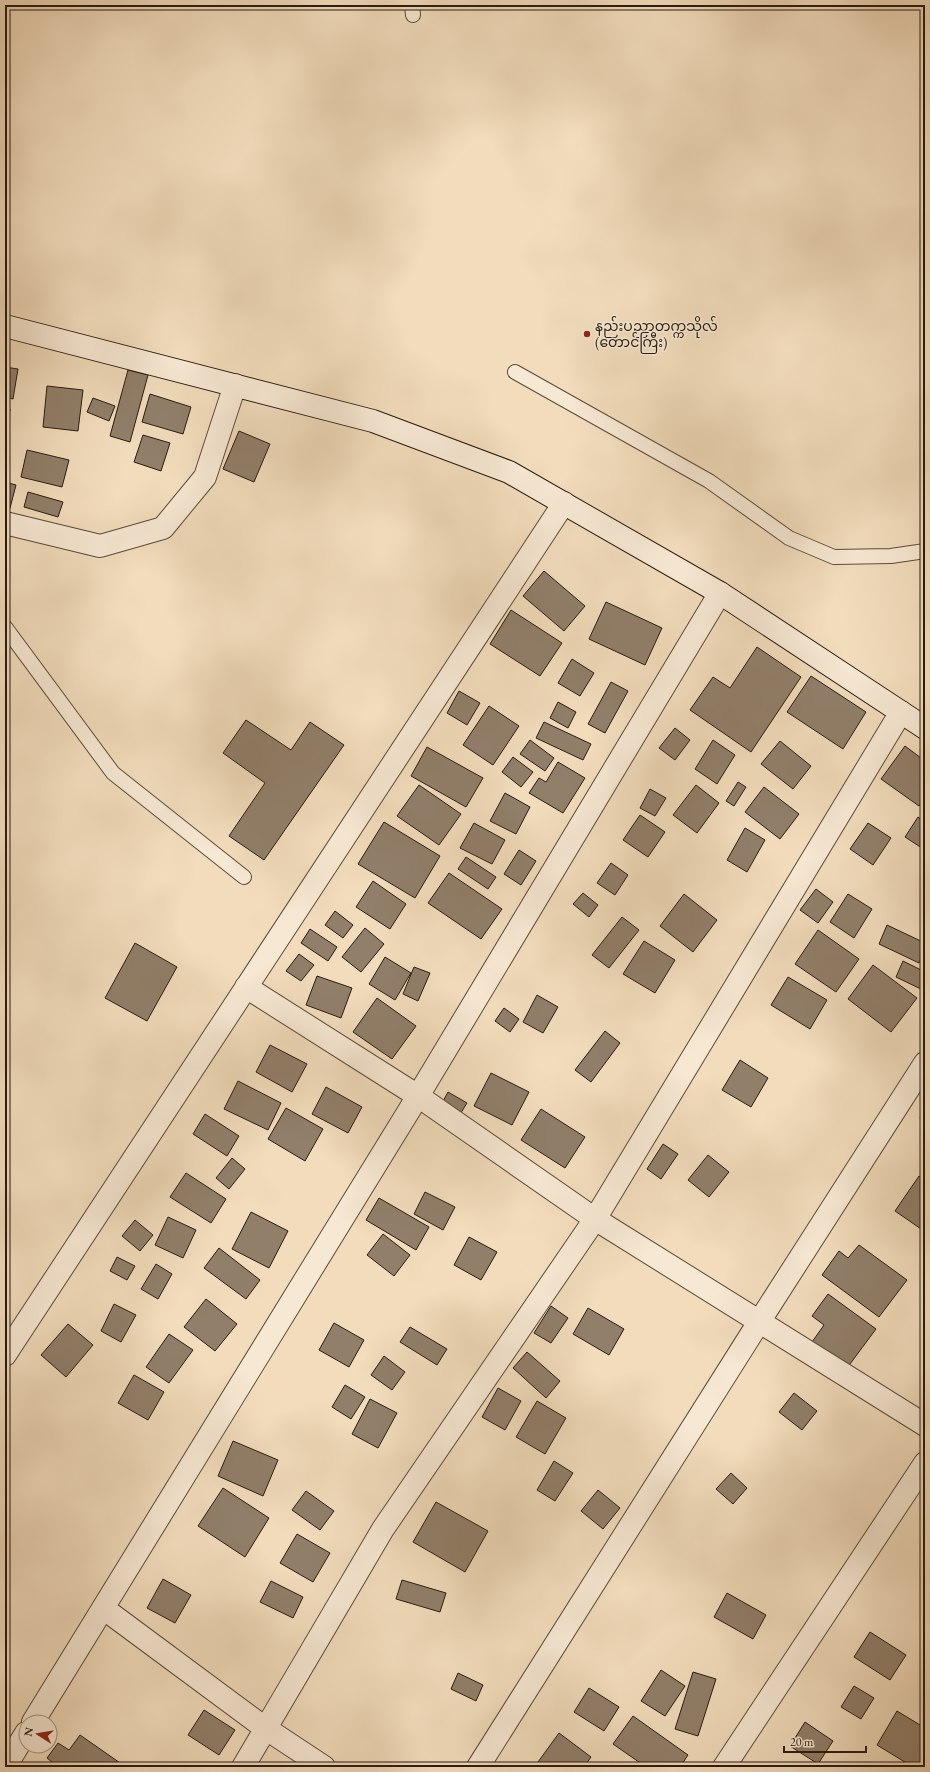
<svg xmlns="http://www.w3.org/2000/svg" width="930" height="1772" font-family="'EB Garamond','Noto Sans Myanmar',serif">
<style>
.building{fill:#917f6a;stroke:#281b11}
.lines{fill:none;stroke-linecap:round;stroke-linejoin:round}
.service-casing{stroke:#5a4b3c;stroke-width:16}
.minor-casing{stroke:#5a4b3c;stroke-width:24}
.secondary-casing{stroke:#281b11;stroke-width:24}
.service{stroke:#f7e8d3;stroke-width:14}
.minor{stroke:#f7e8d3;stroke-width:22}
.secondary{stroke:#f7e8d3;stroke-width:22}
.poi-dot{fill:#8f2418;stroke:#f7e8d3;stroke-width:1.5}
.labels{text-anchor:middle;stroke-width:3;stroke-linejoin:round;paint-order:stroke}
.poi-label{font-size:14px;fill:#281b11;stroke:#f7e8d3;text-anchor:start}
</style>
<rect width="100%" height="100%" fill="#f2dcbc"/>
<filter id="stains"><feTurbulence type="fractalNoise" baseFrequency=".005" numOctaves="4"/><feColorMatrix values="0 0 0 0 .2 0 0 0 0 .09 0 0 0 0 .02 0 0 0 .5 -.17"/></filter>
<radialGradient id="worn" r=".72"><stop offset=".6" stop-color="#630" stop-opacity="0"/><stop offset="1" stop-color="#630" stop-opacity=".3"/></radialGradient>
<path class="building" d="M5 367 18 369 13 399 5 397Z
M128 370 148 375 130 442 110 436Z
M47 386 83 390 78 431 43 427Z
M150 394 191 407 183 434 142 422Z
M93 398 115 406 109 421 87 412Z
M5 409H10L7 430 5 429Z
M239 431 270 444 254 482 223 469Z
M143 435 170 443 161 471 134 462Z
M27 450 69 460 62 487 21 477Z
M5 482 16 485 10 508 5 507Z
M28 492 63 502 58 517 24 507Z
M544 571 585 606 564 631 523 596Z
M606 602 662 628 645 665 589 639Z
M511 610 562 643 540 676 490 644Z
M757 647 801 677 751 752 690 710 713 677 730 688Z
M572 659 594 673 580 696 558 683Z
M811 676 866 712 843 749 787 712Z
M611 682 628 691 605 733 588 724Z
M459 691 480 703 467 725 447 713Z
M558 702 576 712 568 728 550 718Z
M489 706 519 726 493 765 463 745Z
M246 720 291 750 310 722 344 745 264 860 229 836 265 783 223 753Z
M544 722 591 744 583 760 536 738Z
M675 728 690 740 675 760 659 748Z
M530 740 554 758 545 771 520 754Z
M713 740 735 755 717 784 695 769Z
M780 741 811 766 793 789 761 764Z
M905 746 925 761V798L919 806 881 779Z
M427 747 483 778 466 807 411 776Z
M513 757 533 772 521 787 502 772Z
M558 762 585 778 563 813 529 793 539 778 546 782Z
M738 782 746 787 734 806 726 801Z
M419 785 461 814 439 845 397 816Z
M696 785 719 803 697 833 673 815Z
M764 787 799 814 780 839 745 812Z
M650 789 666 798 655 816 640 808Z
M505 793 530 807 516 834 490 821Z
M640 815 665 832 648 857 623 840Z
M918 817 925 822V850L905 837Z
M384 822 440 856 415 898 358 864Z
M474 823 505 840 492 864 460 848Z
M868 823 891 838 873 865 850 849Z
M745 828 765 840 747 872 727 860Z
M519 850 536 861 521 885 504 874Z
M466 857 496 877 488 889 458 869Z
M611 863 628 875 615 895 597 883Z
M449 873 502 909 481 939 428 903Z
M373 881 406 904 390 929 356 907Z
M816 889 833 902 818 923 800 910Z
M583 893 598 905 589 917 573 904Z
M684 894 717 920 693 952 660 926Z
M848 894 872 909 854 938 830 922Z
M335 911 353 925 343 938 325 925Z
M622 917 639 930 609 968 592 955Z
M887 925 925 943V951L919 963 879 944Z
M365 928 384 944 361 972 342 957Z
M310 929 337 947 328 961 301 943Z
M818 930 859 959 836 992 795 964Z
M644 941 675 960 655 993 623 974Z
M135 943 177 967 147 1021 105 998Z
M299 954 314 965 301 981 286 971Z
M385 957 411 973 395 1000 369 984Z
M903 961 925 972V991L896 977Z
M873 965 917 998 891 1032 848 999Z
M414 967 430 973 418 1001 403 994Z
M317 976 352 988 341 1018 306 1005Z
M788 977 827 1000 810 1029 771 1005Z
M537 995 558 1007 543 1033 523 1022Z
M377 998 416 1026 392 1059 353 1032Z
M504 1008 519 1019 510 1032 495 1021Z
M605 1031 620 1043 591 1082 575 1070Z
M270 1045 307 1064 292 1092 256 1072Z
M740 1060 768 1078 751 1107 722 1090Z
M491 1073 529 1092 512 1125 474 1106Z
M238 1081 281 1103 268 1130 224 1109Z
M326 1087 362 1107 348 1133 312 1114Z
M448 1092 467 1103 459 1116 441 1105Z
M286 1108 323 1129 305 1161 268 1139Z
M925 1108V1121L920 1118Z
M541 1109 585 1137 565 1168 521 1140Z
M205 1114 239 1136 227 1156 193 1134Z
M663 1144 678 1154 661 1179 647 1169Z
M708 1155 729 1172 709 1197 688 1180Z
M232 1158 245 1169 229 1189 216 1178Z
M186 1173 226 1199 211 1223 170 1197Z
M919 1176 925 1180 924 1231 895 1211Z
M425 1192 455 1207 443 1230 414 1214Z
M379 1198 429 1227 416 1250 366 1220Z
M251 1212 288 1231 269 1268 232 1249Z
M168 1217 196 1230 183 1258 155 1245Z
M135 1220 153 1235 140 1251 122 1236Z
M383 1234 410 1255 394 1276 367 1255Z
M469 1237 497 1252 481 1280 454 1265Z
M859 1245 907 1280 879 1317 822 1275 839 1251 848 1258Z
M219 1248 260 1280 246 1299 204 1268Z
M117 1257 135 1266 127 1280 110 1271Z
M156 1264 172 1274 158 1299 141 1289Z
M828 1294 876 1329 847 1368 812 1342 824 1325 812 1316Z
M206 1299 237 1324 215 1351 184 1327Z
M114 1304 136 1315 121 1342 101 1331Z
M551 1306 568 1318 551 1343 534 1333Z
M588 1308 624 1329 609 1355 573 1334Z
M334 1323 364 1340 349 1367 319 1350Z
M68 1324 93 1345 66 1377 41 1355Z
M410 1327 447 1349 437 1365 400 1342Z
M169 1334 193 1350 169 1383 146 1367Z
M527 1352 560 1381 546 1398 513 1368Z
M384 1356 405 1372 392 1390 371 1375Z
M134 1375 164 1392 148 1420 118 1403Z
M345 1385 365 1397 351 1419 332 1407Z
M498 1388 521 1401 505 1430 482 1417Z
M794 1393 817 1411 802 1430 779 1412Z
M370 1399 397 1413 378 1448 352 1434Z
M537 1401 566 1418 545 1454 516 1437Z
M233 1441 278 1460 263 1496 218 1476Z
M554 1461 573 1473 555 1501 537 1490Z
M731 1473 747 1488 733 1504 716 1489Z
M223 1488 269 1518 245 1557 198 1526Z
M598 1490 620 1508 603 1529 581 1511Z
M306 1491 334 1511 320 1530 292 1510Z
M436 1502 488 1531 465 1572 413 1542Z
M297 1534 330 1553 313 1582 280 1563Z
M163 1579 191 1595 175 1623 147 1608Z
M402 1580 446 1593 440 1612 396 1599Z
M271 1581 303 1597 293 1618 260 1602Z
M727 1593 766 1615 753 1639 714 1617Z
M870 1632 906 1655 890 1680 854 1657Z
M661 1670 685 1686 665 1716 641 1701Z
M693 1672 716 1679 698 1736 675 1729Z
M458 1673 483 1685 476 1701 451 1689Z
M854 1686 874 1698 861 1719 841 1707Z
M589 1688 619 1707 604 1731 574 1712Z
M204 1710 235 1730 219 1755 188 1735Z
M897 1711 925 1728V1755L918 1767H913L877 1745Z
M633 1716 688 1755 680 1767H646L613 1744Z
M805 1722 833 1741 818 1764 790 1746Z
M559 1733 591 1757 584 1767H545L538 1762Z
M80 1735 123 1765 121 1767H58L47 1758 58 1743 69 1750Z
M611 1762 618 1767H607Z"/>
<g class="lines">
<defs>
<path id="service" d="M412 5 413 15
M515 372 709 481 789 538 834 557 891 556 925 551
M5 627 113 773 244 877"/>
<path id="minor" d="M5 523 100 546 163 528 205 477 235 385
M246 987 418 1096 595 1219 925 1425
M5 1355 564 503
M103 1608 265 1728 324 1767
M33 1722 418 1096 720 593
M5 1767 26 1733
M243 1767 383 1529 595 1219 901 712
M478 1767 759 1322 925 1063
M724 1767 925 1463"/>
<path id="secondary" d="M5 326 373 421 509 472 720 593 925 728"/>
</defs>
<use href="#service" class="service-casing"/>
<use href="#minor" class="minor-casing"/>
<use href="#secondary" class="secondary-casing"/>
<use href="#service" class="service"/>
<use href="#minor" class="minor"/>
<use href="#secondary" class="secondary"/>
</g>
<circle class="poi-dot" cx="587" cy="334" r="4"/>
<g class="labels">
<g class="poi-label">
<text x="595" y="331">နည်းပညာတက္ကသိုလ်<tspan x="595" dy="16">(တောင်ကြီး)</tspan></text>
</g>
</g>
<rect width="930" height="1772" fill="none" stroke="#f2dcbc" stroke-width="20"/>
<rect x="6" y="6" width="918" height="1760" fill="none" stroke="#281b11" stroke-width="2"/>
<rect x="10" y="10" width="910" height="1752" fill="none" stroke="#281b11"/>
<g transform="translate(38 1734) rotate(282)"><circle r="19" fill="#f7e8d3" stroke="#a49685"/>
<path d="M0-3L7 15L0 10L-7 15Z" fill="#8f2418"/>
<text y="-6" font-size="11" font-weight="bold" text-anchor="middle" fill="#281b11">N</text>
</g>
<path d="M784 1746v6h82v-6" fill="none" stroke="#281b11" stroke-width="2"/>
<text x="790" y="1746" font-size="12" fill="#281b11" stroke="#f7e8d3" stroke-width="3" paint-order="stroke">20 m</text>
<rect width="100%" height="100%" filter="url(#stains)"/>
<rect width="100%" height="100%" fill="url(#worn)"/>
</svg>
